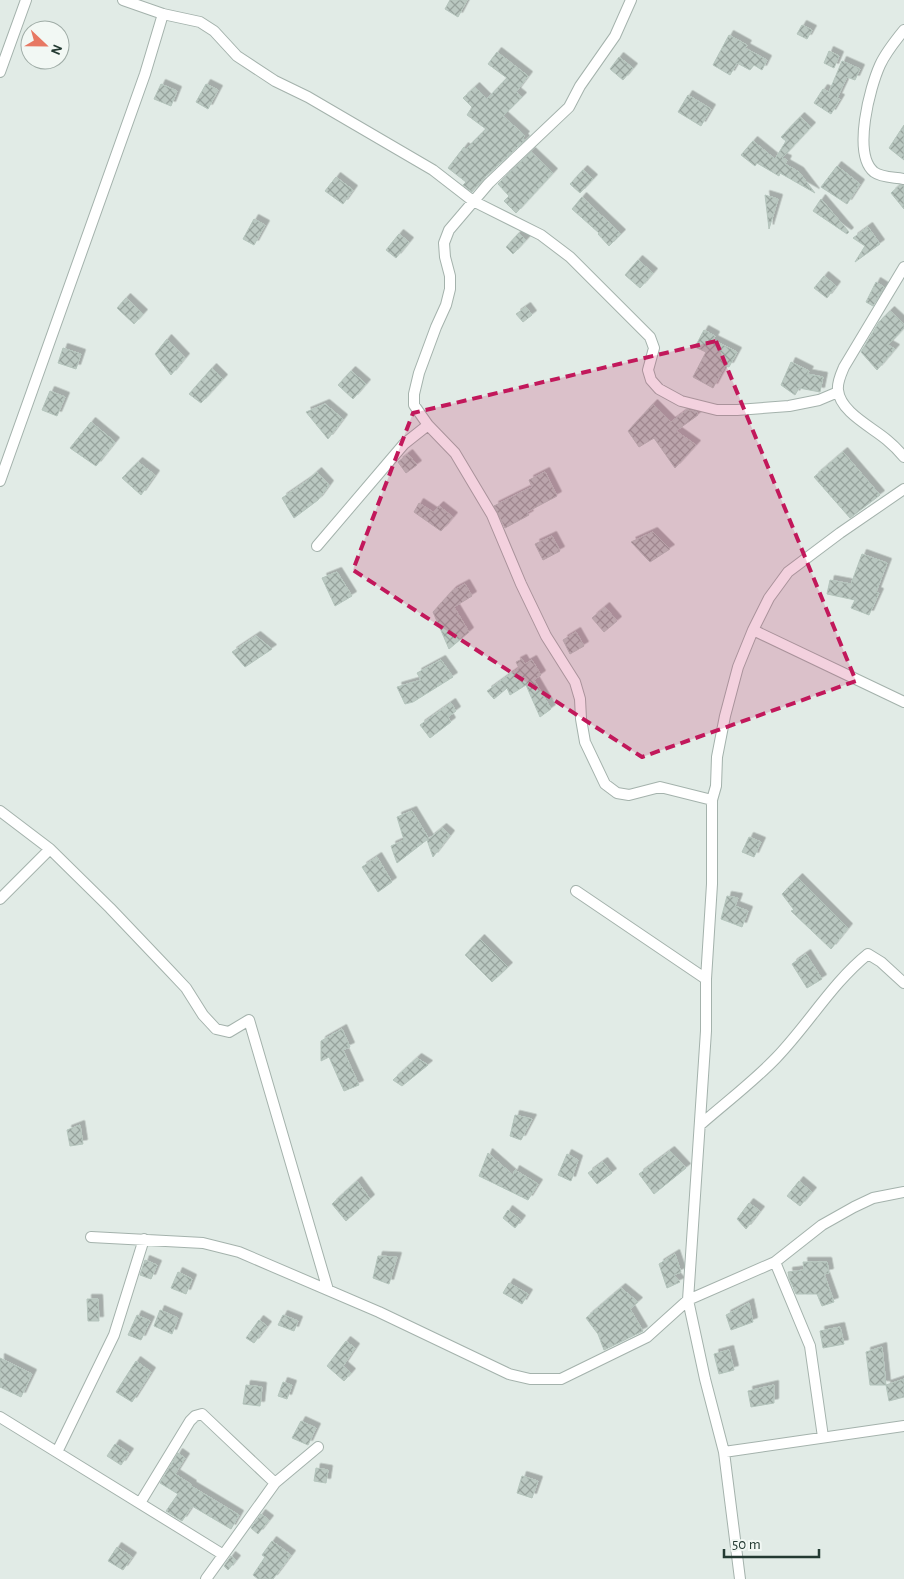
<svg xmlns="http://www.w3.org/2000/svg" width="904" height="1579" font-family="'Alegreya Sans',sans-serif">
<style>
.building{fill:url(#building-cross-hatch);stroke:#b4c4bc;filter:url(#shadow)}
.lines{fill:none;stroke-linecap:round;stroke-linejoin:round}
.street-casing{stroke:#a4b2ac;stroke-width:12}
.street{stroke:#fff;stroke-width:10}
.marked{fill:#c2185b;fill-opacity:0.2;stroke:#c2185b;stroke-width:4;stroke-dasharray:10 6;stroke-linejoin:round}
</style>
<defs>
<pattern id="building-cross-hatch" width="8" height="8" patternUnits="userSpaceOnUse" patternTransform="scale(1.25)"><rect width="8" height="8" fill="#bac8c1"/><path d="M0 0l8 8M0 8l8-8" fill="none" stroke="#97a39d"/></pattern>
<filter id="shadow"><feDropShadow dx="4.5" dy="-4.5" stdDeviation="0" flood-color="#0004"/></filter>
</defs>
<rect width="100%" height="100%" fill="#e1ebe6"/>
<path class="building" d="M450 0H467L458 17 445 9Z
M802 25 812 30 807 39 797 34Z
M729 35 747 45 745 48 767 60 762 70 754 65 750 70 737 63 730 75 713 65Z
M829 51 839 56 834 68 824 63Z
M497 52 528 76 516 92 522 97 503 116 525 136 523 138 525 140 484 178 472 192 463 185 466 182 448 168 464 147 466 149 486 129 467 115 472 107 463 98 475 87 487 99 507 78 488 64Z
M619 57 633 68 623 80 610 69Z
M842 61 860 69 855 80 847 77 837 98 840 99 831 114 814 103 823 89 829 92Z
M161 84 177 91 171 106 154 99Z
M206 84 218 90 208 109 196 102Z
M688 95 711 109 701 126 678 112Z
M800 117 811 127 782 158 787 160 785 164 799 172 815 193 780 173 779 176 757 163 755 166 741 155 753 141 775 159 786 141 781 137Z
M904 125V160L889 148Z
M531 152 553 173 516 213 504 201 509 196 498 184Z
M837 166 860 184 847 204 821 187Z
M583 170 593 179 580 193 570 184Z
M336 177 353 190 343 204 325 191Z
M900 185 904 186V209L891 193Z
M765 195 778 199 769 229Z
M582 197 621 234 609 246 598 234 599 233 572 209Z
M821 199 849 232 847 234 813 211Z
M254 219 265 225 254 245 243 239Z
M868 227 880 244 855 262 865 246 853 238Z
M519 233 526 240 513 254 506 247Z
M399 234 409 242 396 258 386 250Z
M638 260 653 273 640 288 625 275Z
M824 276 836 286 827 298 814 288Z
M876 282 884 287 873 306 866 302Z
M126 298 143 314 134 324 117 308Z
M526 307 532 315 523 322 516 314Z
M890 311 904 324V328L888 345 895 349 877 370 861 352 879 322Z
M704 330 715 336 713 340 737 352 729 367 725 366 713 388 693 377 706 352 695 347Z
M167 339 185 358 171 375 155 354Z
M63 348 81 354 76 369 58 363Z
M791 362 809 371 807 374 823 377 820 392 799 388 795 395 781 385Z
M212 368 223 379 201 403 189 394Z
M351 371 366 384 353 399 338 385Z
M50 391 65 397 57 416 42 410Z
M325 404 343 419 328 439 306 412Z
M653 404 671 422 687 410 697 412 698 415 676 431 696 445 675 468 654 438 639 447 628 431Z
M91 422 115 442 96 466 70 448Z
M843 452 880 495 850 518 814 477Z
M408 454 417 465 406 473 398 462Z
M138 462 155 475 141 495 122 478Z
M317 472 329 485 318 500 294 518 282 498 307 481Z
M545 472 557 496 527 512 529 515 505 528 494 506 532 487 529 480Z
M419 503 433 512 439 506 453 517 441 531 414 512Z
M653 532 670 549 650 562 631 542Z
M552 536 560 551 543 560 535 544Z
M862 554 887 563 876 592 879 593 869 615 851 608 855 600 827 594 830 580 851 584Z
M337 572 352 596 335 606 322 578Z
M465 584 472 596 454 607 469 632 449 649 433 612 452 591Z
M605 607 617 621 604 632 592 618Z
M576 632 584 646 570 654 563 640Z
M256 636 272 649 245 667 232 652Z
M522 659 525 664 532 660 541 675 534 680 551 709 540 717 526 685 510 695 507 688 494 699 487 691 519 668 516 662Z
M441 660 453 677 413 702 405 704 397 687 421 680 417 673Z
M451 703 456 711 448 717 451 722 430 738 420 725Z
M412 811 429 839 442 828 450 835 433 857 427 840 428 839 397 863 391 846 404 840 397 817Z
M749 837 761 842 754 857 742 852Z
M377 857 392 882 378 892 362 867Z
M798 878 848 928 831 949 791 911 794 910 782 894Z
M727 896 738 898 735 906 748 911 742 927 721 919Z
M480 939 508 967 492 982 465 955Z
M806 954 822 979 807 988 792 964Z
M342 1029 350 1047 343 1050 359 1085 344 1091 329 1057 321 1061V1041Z
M417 1058 428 1065 402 1086 393 1080Z
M515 1115 532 1119 521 1140 510 1136Z
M80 1125 83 1144 70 1146 67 1130Z
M670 1151 686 1168 654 1194 639 1174Z
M488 1153 513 1175 515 1170 538 1184 528 1200 479 1176Z
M567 1154 578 1160 571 1181 558 1175Z
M603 1162 612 1173 597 1184 588 1173Z
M357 1181 370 1199 346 1221 332 1204Z
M799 1181 812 1192 800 1206 787 1196Z
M749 1203 760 1211 746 1229 737 1219Z
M508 1210 521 1220 515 1228 503 1218Z
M675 1254 681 1272 674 1275 680 1282 667 1288 659 1264Z
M378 1256 397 1257 389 1284 373 1278Z
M145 1260 157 1265 151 1279 140 1275Z
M803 1262H827L829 1273 824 1274 834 1302 822 1306 817 1294H796L789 1278 788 1272 804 1270Z
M178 1272 192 1279 186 1294 171 1288Z
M509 1283 528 1294 522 1304 503 1293Z
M621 1288 638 1302 630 1309 643 1331 604 1350 598 1334 586 1318Z
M87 1299H98L99 1321H88Z
M749 1303 753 1322 731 1330 726 1315Z
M160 1310 178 1318 172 1334 154 1326Z
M137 1315 150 1321 141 1340 128 1335Z
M283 1315 298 1321 294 1331 278 1325Z
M259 1320 267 1326 254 1343 246 1338Z
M840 1327 844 1344 823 1348 820 1331Z
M346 1341 355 1348 343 1366 351 1373 344 1381 327 1366Z
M882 1347 886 1385H870L866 1352Z
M729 1350 734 1370 719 1374 714 1354Z
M0 1358 32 1374 21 1397 0 1387Z
M136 1361 151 1372 132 1402 116 1392Z
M904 1379V1397L889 1401 886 1385Z
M283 1382 292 1385 287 1399 278 1396Z
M246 1385 262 1387 260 1406 243 1404Z
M774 1385V1403L751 1407 748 1391Z
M301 1421 316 1428 308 1445 292 1438Z
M115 1444 129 1453 121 1465 107 1456Z
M178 1453 185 1458 175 1474 192 1485 191 1486 239 1515 231 1529 192 1506 182 1521 166 1511 178 1494 160 1483Z
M316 1468 328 1470 326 1483 314 1481Z
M522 1476 538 1481 532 1498 517 1493Z
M261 1514 269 1520 258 1534 251 1528Z
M272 1541 291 1555 273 1579H258L253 1575 265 1557 262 1555Z
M117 1547 132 1557 123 1570 108 1561Z
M231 1556 236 1560 228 1570 224 1566Z"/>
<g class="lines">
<defs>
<path id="street" d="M123 0 163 14 200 22 214 31 237 56 275 81 308 97 433 170 473 201 541 235 570 257 650 337 654 348 648 370 651 380 659 389 681 401 717 410H737L789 406 819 400 838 392
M631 0 615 36 580 86 569 107 489 183 449 230 444 243 445 257 450 276V289L446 305 436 327 419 373 414 394V405L428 425 455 453 492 515 521 584 546 636 575 682 580 699 581 719 585 742 605 784 617 793 629 795 660 787 712 800
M904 30C895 41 886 52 880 65 870 87 852 154 874 172 882 178 895 177 904 179
M0 72 26 0
M904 267 844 367C841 374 837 382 838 390 840 412 872 427 887 440 893 445 899 451 904 457
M0 481 145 74 163 14
M317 546 404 444 428 425
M753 630 904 702
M0 811 50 849 110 908 170 971 186 988 203 1015 216 1029 229 1032 249 1020 328 1290
M576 891 706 979
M0 899 50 849
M700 1125C725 1103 753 1082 776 1058 808 1025 832 983 868 954L881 962 904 983
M91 1237 203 1243 239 1252 379 1312 509 1374 530 1379H561L647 1337 688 1300 775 1262 822 1225 854 1207 873 1198 904 1192
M775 1262 810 1346 823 1437
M0 1417 222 1554
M57 1452 114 1335 144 1239
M724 1452 904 1426
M140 1503 190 1421 195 1416 202 1414 275 1483
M206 1579 275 1483 318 1447
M740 1579 724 1452 705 1379 688 1300 706 1031V979L712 884V800L716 786 717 757 725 716 738 667 753 630 769 598 788 572 840 533 904 489"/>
</defs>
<use href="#street" class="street-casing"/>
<use href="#street" class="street"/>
</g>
<path class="marked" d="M716 341 856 681 642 757 353 570 413 413Z"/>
<g transform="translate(45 45) rotate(112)"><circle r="24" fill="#f2f8f4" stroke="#9faca6"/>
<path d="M0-4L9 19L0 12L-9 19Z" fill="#e77863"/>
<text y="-8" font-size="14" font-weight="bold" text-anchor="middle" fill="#233a32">N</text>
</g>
<path d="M724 1549v8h95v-8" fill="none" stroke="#233a32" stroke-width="2.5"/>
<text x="732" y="1549" font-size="15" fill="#233a32" stroke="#f2f8f4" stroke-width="4" paint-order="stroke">50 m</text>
</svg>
